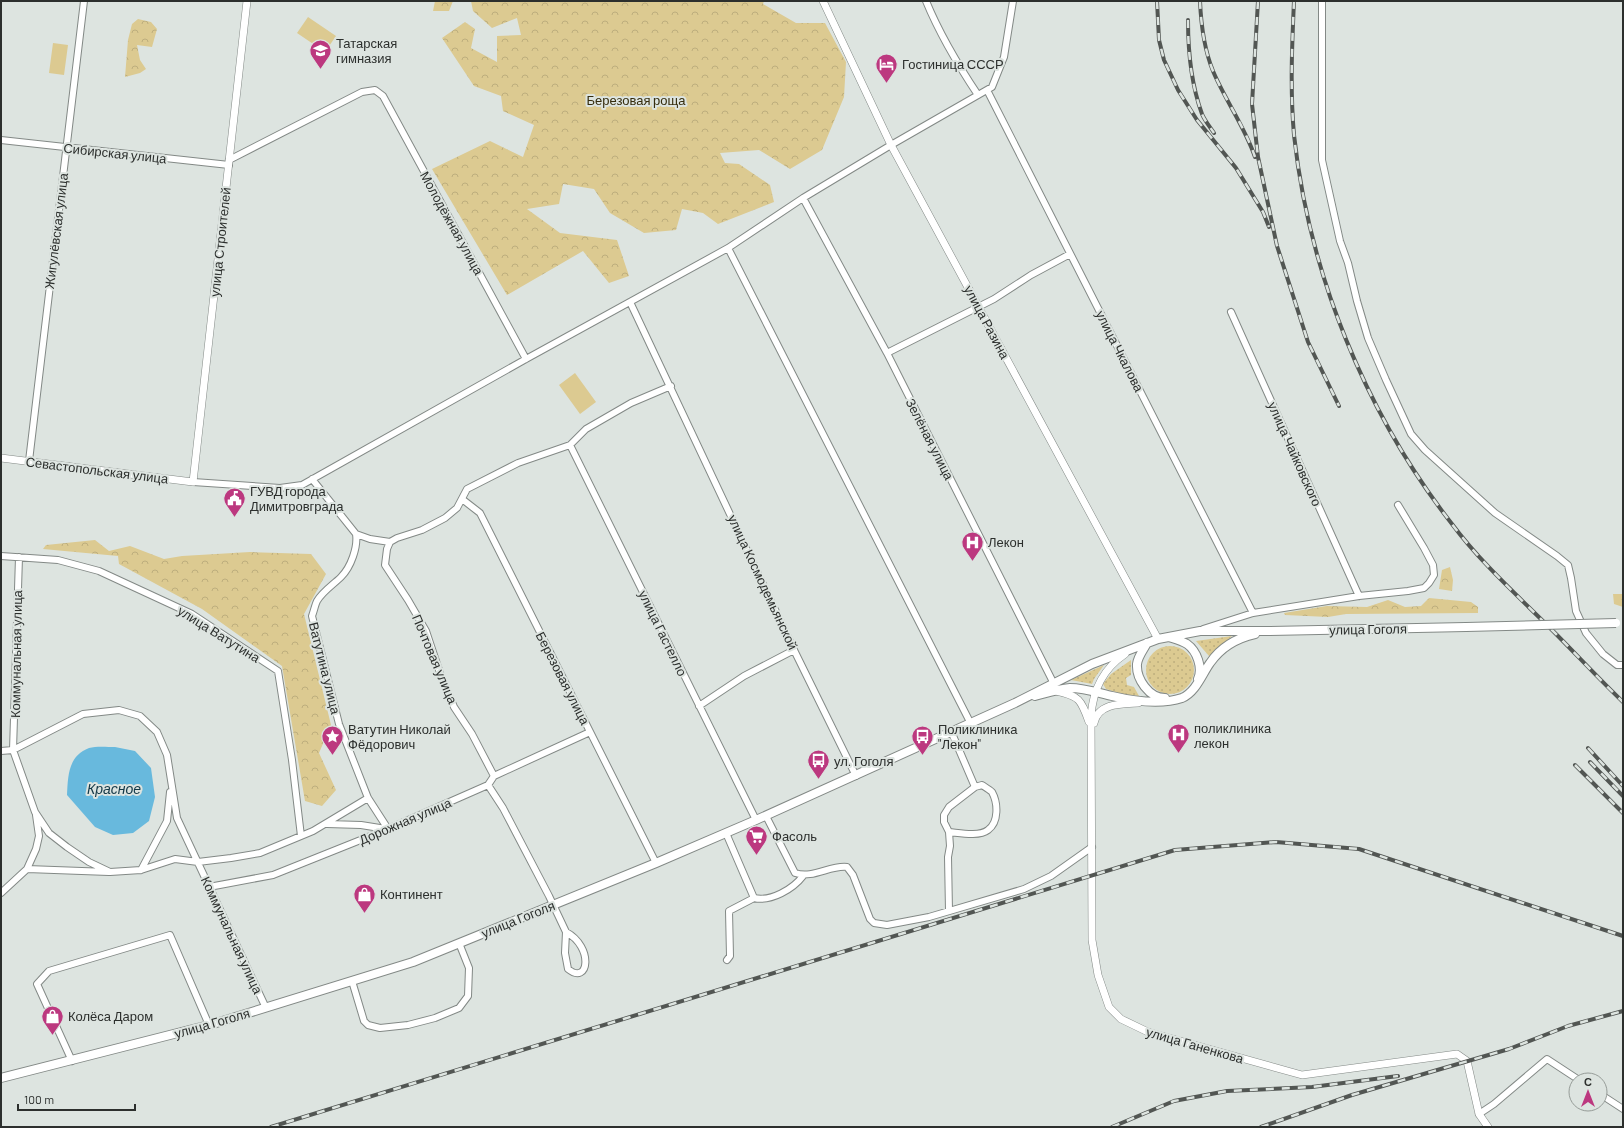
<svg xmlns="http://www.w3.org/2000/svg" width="1624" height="1128" font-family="Barlow,sans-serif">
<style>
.green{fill:url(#green-dots)}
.forest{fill:url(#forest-crowns)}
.pitch{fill:#dcca91}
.water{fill:#68b9dd}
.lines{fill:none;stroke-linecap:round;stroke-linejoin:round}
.minor-casing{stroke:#838986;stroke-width:8}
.tertiary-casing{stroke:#838986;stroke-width:8}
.secondary-casing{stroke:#838986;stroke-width:10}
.minor{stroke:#fff;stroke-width:6}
.tertiary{stroke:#fff;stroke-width:7}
.secondary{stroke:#fff;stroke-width:8}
.rail-casing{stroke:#525653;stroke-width:4}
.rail{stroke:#dde4e0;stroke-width:2.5;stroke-dasharray:8;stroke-linecap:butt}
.secondary-bridge-casing{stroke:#838986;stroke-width:10;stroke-linecap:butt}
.secondary-bridge{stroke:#fff;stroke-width:8}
.labels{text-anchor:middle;stroke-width:4;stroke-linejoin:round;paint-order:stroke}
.poi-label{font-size:13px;fill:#2c2f2d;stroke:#dde4e0;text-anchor:start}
.park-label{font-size:13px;fill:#362d0d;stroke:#dde4e0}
.street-label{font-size:13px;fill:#2c2f2d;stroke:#dde4e0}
.water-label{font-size:14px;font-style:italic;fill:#133847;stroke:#dde4e0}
</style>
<defs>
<pattern id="green-dots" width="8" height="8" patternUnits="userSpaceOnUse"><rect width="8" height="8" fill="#dcca91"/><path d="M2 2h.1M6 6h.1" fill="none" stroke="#bdae7d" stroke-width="1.8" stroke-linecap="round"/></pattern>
<pattern id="forest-crowns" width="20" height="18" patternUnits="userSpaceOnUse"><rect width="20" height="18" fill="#dcca91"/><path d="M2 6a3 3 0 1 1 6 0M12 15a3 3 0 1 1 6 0" fill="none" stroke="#bdae7d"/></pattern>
</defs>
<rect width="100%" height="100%" fill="#dde4e0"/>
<path class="green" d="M1232 636 1209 656 1196 641Z
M1146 670a24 24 0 1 1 48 0a24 24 0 1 1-48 0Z
M1131 660V675L1126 678 1127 685 1134 687 1139 696 1122 694 1106 689 1103 684 1111 674Z
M1104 665 1094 679 1092 684 1071 680Z"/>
<path class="forest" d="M435 1H453L449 11H433Z
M471 1H764L763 4 796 23H825L846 62 844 97 822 150 790 169 759 150 720 153 725 163 739 164 770 185 774 202 718 224 703 213 682 209 676 230 644 233 610 213 594 189 563 184 559 204 527 209 560 233 617 240 629 276 609 283 583 251 507 295 432 169 490 141 523 157 534 125 503 111 501 96 474 86 442 38 465 22 475 29 471 48 497 62V36L521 35 517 18 492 28 473 11Z
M138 19 151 22 157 29 152 47 137 45 140 60 146 69 140 73 125 77 128 40 132 24Z
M95 540 109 551 130 546 164 559 182 556 250 552 311 554 326 574 304 614 331 725 319 753 336 790 322 806 305 801 282 666 202 609 119 564 118 556 43 549 46 545Z
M1450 567 1453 580 1452 591 1439 589 1442 570Z
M1613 594H1623V607L1614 604Z
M1429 598 1471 602 1478 607V613L1346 614 1328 617 1285 615 1284 613 1327 606 1367 607 1388 600 1405 607 1421 606Z"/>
<path class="pitch" d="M308 17 336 36 325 52 297 33Z
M53 43 68 45 64 75 49 73Z
M575 373 596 402 580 414 559 385Z"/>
<path class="water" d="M115 747 135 751 151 768 155 797 149 821 133 833 113 835 95 827 67 795C68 776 68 756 89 748 96 746 107 747 115 747Z"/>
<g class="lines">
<defs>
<path id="minor" d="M926 1C940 35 958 65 978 95
M1322 1V160L1340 241 1348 263 1357 301 1368 338 1386 380 1411 434 1425 450 1495 513 1557 556 1568 565 1571 578 1576 611 1586 633 1603 654 1617 665H1623
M987 90 1253 613
M1 140 229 165
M229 160 362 92 375 90 383 96 526 359
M803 198 887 353 1053 682
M728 248 970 722
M630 302 794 650 856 776
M1231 312 1359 596
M887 353 994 299 1031 275 1070 254
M570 445 756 820
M29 461 84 1
M312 479 356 534 370 539 390 542 397 538 422 530 445 518 457 508 467 489 518 463 570 445 586 429 631 403 671 386
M193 482 280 488 302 485 526 359 728 248 803 198 891 145 992 87 1004 57 1013 1
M462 499 480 513 656 863
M356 534C358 547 351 567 341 577 333 585 323 591 317 601 315 605 314 611 312 616L339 724 368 798 388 829
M390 542 387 549 385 565 408 600 426 631 441 676 454 707 472 734 494 776
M1 556 58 560 99 571 192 614 278 671 292 760 301 836
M19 557 13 750 35 812 49 833 67 847 89 862 110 872 141 870 175 859 198 862 231 858 260 853 313 831 368 798
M1203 629 1253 613 1359 596 1408 591 1424 588 1429 583 1434 575 1433 565 1424 548 1398 505
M699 706 744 676 794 650
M1 751 13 750 83 714 119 710 140 716 157 732 167 755 177 818 266 1008
M488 785 503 808 549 896 566 932 565 953 568 969C589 986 594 947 566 932
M766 816 795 873C813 879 830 865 847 867L853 875 870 919 874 923 887 925 929 917 1024 889 1051 876 1092 847
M327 824 361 825 386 829
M949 832C960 833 979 837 988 830 999 822 998 803 992 792 990 790 985 787 982 785L975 787
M726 833 754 898 729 911 730 956 727 960
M27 869 109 872
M141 870 167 821 170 792
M209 887 273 875 388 829 488 785 494 776 590 732
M1 893 27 869 36 849 39 836 36 815
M754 898C771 902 793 889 803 876
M949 911 948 857 950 846 949 832 944 822V815L949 807 975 787 951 731
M352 981 364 1021 368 1025 380 1028 408 1025 435 1018 459 1008 468 996 469 968 459 943
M72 1061 37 984 49 971 170 935 209 1025
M1600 1094 1623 1109
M1479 1114 1494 1104 1547 1059 1579 1080"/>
<path id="tertiary" d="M823 1 891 145 1158 639
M1 458 193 482 247 1
M1125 654C1103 669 1093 689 1091 716L1092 940 1098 975 1109 1007 1121 1019 1148 1032 1302 1075 1457 1054 1467 1061 1479 1114 1488 1127
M1056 691C1080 696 1081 700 1089 722
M1094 723C1098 703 1121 704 1138 703"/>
<path id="secondary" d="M1169 637C1175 639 1182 641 1187 644 1197 651 1203 668 1198 679
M1147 643C1144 649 1138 656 1137 664 1136 679 1149 698 1165 698
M1035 696C1046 693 1058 689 1070 688 1084 688 1099 693 1112 696 1133 701 1161 705 1182 698 1196 692 1202 674 1210 663 1221 647 1237 638 1255 634
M1 1078 213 1024 413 962 656 863 756 820 1015 703 1092 664 1158 639 1200 631H1270L1466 627"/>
</defs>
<use href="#minor" class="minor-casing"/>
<use href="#tertiary" class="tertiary-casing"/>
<use href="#secondary" class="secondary-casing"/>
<use href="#minor" class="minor"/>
<use href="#tertiary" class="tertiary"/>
<use href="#secondary" class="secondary"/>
<defs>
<path id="rail" d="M1157 1 1159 40 1164 60 1178 90 1197 120 1236 168 1263 212 1269 227
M1200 1C1201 24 1204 49 1213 71 1225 100 1245 127 1255 157
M1258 1 1252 104 1258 157 1277 246 1308 342 1339 406
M1294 1C1292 45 1290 90 1294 135 1309 274 1366 414 1452 524 1481 563 1518 596 1552 630 1576 654 1599 679 1623 702
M1188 20C1188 52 1191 84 1202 114 1205 121 1210 127 1214 133
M1588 748 1623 786
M1590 762 1623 796
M1575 765 1623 813
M271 1127 1175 850 1276 842 1359 849 1623 936
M1112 1127 1174 1101 1227 1091 1312 1087 1398 1076
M1261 1127 1352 1095 1509 1049 1568 1026 1623 1011"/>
</defs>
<use href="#rail" class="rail-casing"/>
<use href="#rail" class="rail"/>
<defs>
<path id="secondary-bridge" d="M1466 627 1616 623"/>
</defs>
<use href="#secondary-bridge" class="secondary-bridge-casing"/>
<use href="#secondary-bridge" class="secondary-bridge"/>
</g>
<defs>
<symbol id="school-pin" viewBox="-11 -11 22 30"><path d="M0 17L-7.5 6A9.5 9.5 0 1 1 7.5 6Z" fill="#bc387f" stroke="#dde4e0"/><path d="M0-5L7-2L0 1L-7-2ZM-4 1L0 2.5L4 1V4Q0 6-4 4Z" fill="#fff"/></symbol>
<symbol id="hotel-pin" viewBox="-11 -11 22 30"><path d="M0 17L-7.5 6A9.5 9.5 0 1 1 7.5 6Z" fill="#bc387f" stroke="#dde4e0"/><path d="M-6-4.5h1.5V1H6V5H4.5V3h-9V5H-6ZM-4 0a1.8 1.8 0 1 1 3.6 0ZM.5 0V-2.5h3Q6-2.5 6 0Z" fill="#fff"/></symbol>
<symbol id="civic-pin" viewBox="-11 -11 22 30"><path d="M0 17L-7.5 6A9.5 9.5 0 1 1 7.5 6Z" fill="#bc387f" stroke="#dde4e0"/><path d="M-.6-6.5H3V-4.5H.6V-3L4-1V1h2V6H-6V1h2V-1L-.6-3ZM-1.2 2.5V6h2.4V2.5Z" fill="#fff"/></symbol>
<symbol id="hospital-pin" viewBox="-11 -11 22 30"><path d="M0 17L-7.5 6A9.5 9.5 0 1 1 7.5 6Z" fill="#bc387f" stroke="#dde4e0"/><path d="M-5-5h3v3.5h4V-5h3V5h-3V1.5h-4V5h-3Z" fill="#fff"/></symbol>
<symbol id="sight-pin" viewBox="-11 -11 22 30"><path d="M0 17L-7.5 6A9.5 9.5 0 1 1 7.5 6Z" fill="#bc387f" stroke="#dde4e0"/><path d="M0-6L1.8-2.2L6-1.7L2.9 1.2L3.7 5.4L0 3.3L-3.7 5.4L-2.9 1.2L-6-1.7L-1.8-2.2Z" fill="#fff"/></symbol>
<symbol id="bus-pin" viewBox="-11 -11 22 30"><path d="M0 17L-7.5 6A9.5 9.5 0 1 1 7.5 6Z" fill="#bc387f" stroke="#dde4e0"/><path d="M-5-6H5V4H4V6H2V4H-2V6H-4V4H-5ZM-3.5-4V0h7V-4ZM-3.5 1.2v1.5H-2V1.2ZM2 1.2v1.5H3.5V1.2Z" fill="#fff"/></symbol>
<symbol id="supermarket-pin" viewBox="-11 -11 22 30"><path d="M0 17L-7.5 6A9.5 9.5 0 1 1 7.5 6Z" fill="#bc387f" stroke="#dde4e0"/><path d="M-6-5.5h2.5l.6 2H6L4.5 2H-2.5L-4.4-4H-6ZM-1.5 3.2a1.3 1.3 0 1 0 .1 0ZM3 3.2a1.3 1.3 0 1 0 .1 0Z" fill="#fff"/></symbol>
<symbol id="shop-pin" viewBox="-11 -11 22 30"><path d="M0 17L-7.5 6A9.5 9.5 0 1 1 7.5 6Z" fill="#bc387f" stroke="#dde4e0"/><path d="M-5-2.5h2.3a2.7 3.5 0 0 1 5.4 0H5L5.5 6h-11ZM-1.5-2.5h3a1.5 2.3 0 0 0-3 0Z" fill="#fff"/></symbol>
</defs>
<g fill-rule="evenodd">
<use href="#school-pin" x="308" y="38" width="25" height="34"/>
<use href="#hotel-pin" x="874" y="52" width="25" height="34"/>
<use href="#civic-pin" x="222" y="486" width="25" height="34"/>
<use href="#hospital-pin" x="960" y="530" width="25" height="34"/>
<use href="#hospital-pin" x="1166" y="722" width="25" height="34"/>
<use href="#sight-pin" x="320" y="724" width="25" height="34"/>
<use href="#bus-pin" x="910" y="724" width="25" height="34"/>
<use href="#bus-pin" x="806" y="748" width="25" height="34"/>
<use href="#supermarket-pin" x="744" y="824" width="25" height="34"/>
<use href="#shop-pin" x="352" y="882" width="25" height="34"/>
<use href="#shop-pin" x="40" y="1004" width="25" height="34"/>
</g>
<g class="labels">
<g class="poi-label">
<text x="336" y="48">Татарская<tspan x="336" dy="15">гимназия</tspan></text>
<text x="902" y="69">Гостиница СССР</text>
<text x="250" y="496">ГУВД города<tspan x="250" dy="15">Димитровграда</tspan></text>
<text x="988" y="547">Лекон</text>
<text x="1194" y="733">поликлиника<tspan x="1194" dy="15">лекон</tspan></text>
<text x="348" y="734">Ватутин Николай<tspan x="348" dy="15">Фёдорович</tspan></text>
<text x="938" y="734">Поликлиника<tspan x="938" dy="15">"Лекон"</tspan></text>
<text x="834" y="766">ул. Гоголя</text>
<text x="772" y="841">Фасоль</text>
<text x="380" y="899">Континент</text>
<text x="68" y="1021">Колёса Даром</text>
</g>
<g class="park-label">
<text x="636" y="105">Березовая роща</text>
</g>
<g class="street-label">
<text transform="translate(115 153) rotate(6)" y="5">Сибирская улица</text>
<text transform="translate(452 223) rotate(61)" y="5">Молодёжная улица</text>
<text transform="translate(56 231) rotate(-83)" y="5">Жигулёвская улица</text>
<text transform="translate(220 242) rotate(-84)" y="5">улица Строителей</text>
<text transform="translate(987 322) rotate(62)" y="5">улица Разина</text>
<text transform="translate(1120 351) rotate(63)" y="5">улица Чкалова</text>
<text transform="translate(930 439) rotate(63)" y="5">Зелёная улица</text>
<text transform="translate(1295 454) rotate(66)" y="5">улица Чайковского</text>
<text transform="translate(97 470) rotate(7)" y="5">Севастопольская улица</text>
<text transform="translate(763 582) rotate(65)" y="5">улица Космодемьянской</text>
<text transform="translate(1368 629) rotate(-1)" y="5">улица Гоголя</text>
<text transform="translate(663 633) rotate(64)" y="5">улица Гастелло</text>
<text transform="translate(219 634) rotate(32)" y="5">улица Ватутина</text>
<text transform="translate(16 654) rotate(-89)" y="5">Коммунальная улица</text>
<text transform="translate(435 659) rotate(67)" y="5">Почтовая улица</text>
<text transform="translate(325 668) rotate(76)" y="5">Ватутина улица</text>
<text transform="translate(563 678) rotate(63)" y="5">Березовая улица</text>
<text transform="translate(405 821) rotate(-23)" y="5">Дорожная улица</text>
<text transform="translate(518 919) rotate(-22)" y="5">улица Гоголя</text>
<text transform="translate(232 935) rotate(65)" y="5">Коммунальная улица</text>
<text transform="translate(212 1023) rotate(-16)" y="5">улица Гоголя</text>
<text transform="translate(1195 1045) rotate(16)" y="5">улица Ганенкова</text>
</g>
<g class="water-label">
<text x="114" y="794">Красное</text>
</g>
</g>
<rect width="1624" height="1128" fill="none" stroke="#2c2f2d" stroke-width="4"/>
<g transform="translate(1588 1092)"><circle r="19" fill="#dde4e0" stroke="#969c98"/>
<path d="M0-3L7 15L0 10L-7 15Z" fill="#bc387f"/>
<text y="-6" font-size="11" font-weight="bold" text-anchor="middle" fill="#2c2f2d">С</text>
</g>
<path d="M18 1104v6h117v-6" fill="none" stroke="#2c2f2d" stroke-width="2"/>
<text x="24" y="1104" font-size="12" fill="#2c2f2d" stroke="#dde4e0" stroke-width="3" paint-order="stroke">100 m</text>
</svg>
